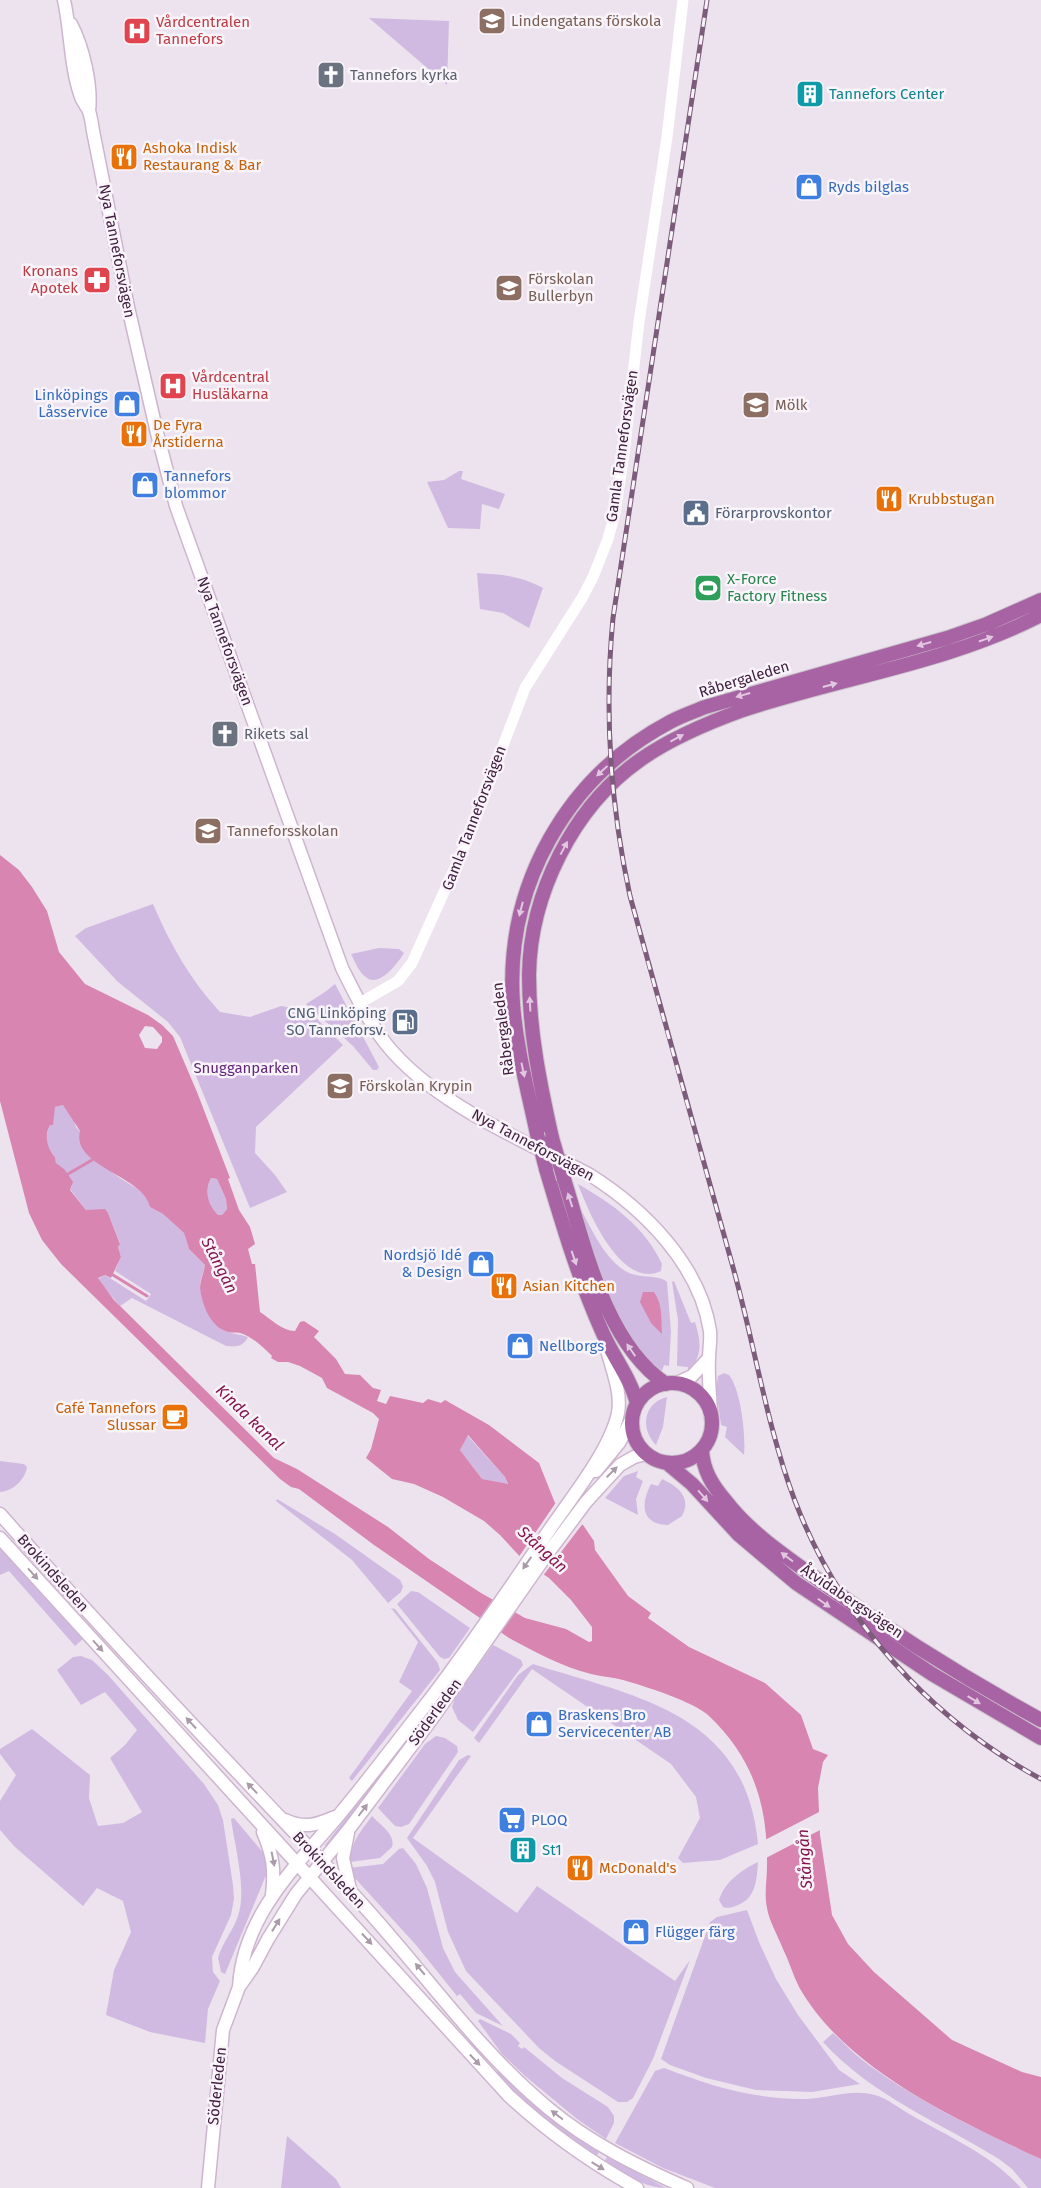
<svg xmlns="http://www.w3.org/2000/svg" width="1041" height="2188" font-family="'Fira Sans',sans-serif">
<style>
.green{fill:#d1bae1}
.water{fill:#d885b1;fill-rule:evenodd}
.pier{fill:#ede3ee}
.lines{fill:none;stroke-linecap:round;stroke-linejoin:round}
.stream{stroke:#d885b1;stroke-width:3}
.secondary-casing{stroke:#ceb5cf;stroke-width:15}
.primary-casing{stroke:#cac1ca;stroke-width:16}
.tertiary{stroke:#fff;stroke-width:11}
.secondary{stroke:#fff;stroke-width:12}
.primary{stroke:#a863a4;stroke-width:14}
.rail-casing{stroke:#7d5b7b;stroke-width:5}
.rail{stroke:#f9f4fa;stroke-width:3;stroke-dasharray:9;stroke-linecap:butt}
.primary-bridge-casing{stroke:#cac1ca;stroke-width:16;stroke-linecap:butt}
.primary-bridge{stroke:#a863a4;stroke-width:14}
.oneway{fill:#e1c8e0}
.oneway2{fill:#aa9ba9}
.labels{text-anchor:middle;stroke-width:5;stroke-linejoin:round;paint-order:stroke}
.education-label{font-size:15px;fill:#785e54;stroke:#f9f4fa;text-anchor:start}
.health-label{font-size:15px;fill:#be3a42;stroke:#f9f4fa;text-anchor:start}
.worship-label{font-size:15px;fill:#5b616d;stroke:#f9f4fa;text-anchor:start}
.culture-label{font-size:15px;fill:#0d838f;stroke:#f9f4fa;text-anchor:start}
.food-label{font-size:15px;fill:#c56008;stroke:#f9f4fa;text-anchor:start}
.shop-label{font-size:15px;fill:#366cbe;stroke:#f9f4fa;text-anchor:start}
.street-label{font-size:15px;fill:#422040;stroke:#f9f4fa}
.service-label{font-size:15px;fill:#4e5e75;stroke:#f9f4fa;text-anchor:start}
.leisure-label{font-size:15px;fill:#27864d;stroke:#f9f4fa;text-anchor:start}
.park-label{font-size:15px;fill:#63267d;stroke:#f9f4fa}
.water-label{font-size:16px;font-style:italic;fill:#84144d;stroke:#f9f4fa}
</style>
<rect width="100%" height="100%" fill="#ede3ee"/>
<path class="green" d="M369 18 449 21 447 85Z
M459 471H463L461 479 505 494 499 509 482 504 480 529 448 528 427 482 444 480Z
M477 573C503 575 519 575 543 588L529 628 503 613 480 609Z
M153 904C170 944 191 981 220 1012L250 1017 281 1006 300 1009 314 1016 343 1045 256 1127 255 1153 275 1175 287 1192 250 1208 180 1037 168 1022 118 982 75 936 86 928Z
M379 948 399 949 404 953C398 963 380 987 367 978 359 973 355 962 351 954Z
M335 984 379 1067 377 1070H373L353 1046 306 1004 325 992Z
M63 1105 73 1118 76 1127C89 1141 99 1160 113 1173 125 1183 147 1190 150 1207L163 1214 184 1233 189 1249 205 1265C204 1272 201 1277 200 1284 199 1296 214 1325 225 1331 232 1334 240 1334 248 1337 243 1347 236 1347 226 1346L132 1298 120 1306 99 1281 98 1279 105 1275 146 1301 151 1294 115 1271 121 1257 118 1247 120 1243 108 1213 86 1210 70 1189 72 1186 56 1163 55 1157C38 1139 52 1126 55 1107Z
M211 1178 217 1179 226 1199 227 1209 222 1215H218C208 1204 204 1192 211 1178Z
M578 1184C613 1204 645 1227 662 1264L661 1271C621 1290 588 1211 578 1184Z
M580 1208C593 1231 605 1261 629 1273 640 1278 661 1275 667 1282L671 1332 669 1366 664 1365 662 1371C653 1364 644 1356 637 1347 611 1315 592 1247 580 1208Z
M674 1281 691 1323 695 1322C701 1342 703 1356 688 1372V1367L677 1366 678 1320 672 1282Z
M724 1373 729 1375C741 1390 746 1436 744 1455L725 1437 727 1427 721 1425 716 1388 718 1376Z
M667 1397 663 1427 656 1445C640 1429 643 1403 667 1397Z
M467 1435 505 1477 508 1485 482 1479 460 1450Z
M0 1461 24 1464 27 1467C25 1480 13 1491 0 1492Z
M638 1471 636 1477 643 1481 636 1499 638 1515 605 1498 624 1476Z
M662 1479C678 1486 692 1498 682 1516L668 1525C640 1524 641 1503 651 1484L658 1486Z
M277 1499 335 1534 400 1580 403 1586 401 1592 388 1603 352 1560 276 1501Z
M0 1548 83 1639 75 1646 9 1571 0 1575Z
M411 1591 418 1592 470 1628 449 1658 444 1659 440 1657 397 1604Z
M391 1608 395 1609 438 1663 440 1670 352 1781 349 1778 412 1691 399 1682 418 1642Z
M493 1645 521 1660 523 1665 473 1732 458 1720 452 1707 455 1698Z
M81 1656 92 1660 108 1675 204 1784 218 1805 223 1820 233 1885 234 1899 231 1915 212 1957 213 1972 220 1981 208 2009 205 2043 150 2032 106 2015 114 1970 131 1932 123 1901 97 1888 83 1906 15 1847 0 1830V1801L16 1775 0 1754V1749L32 1729 90 1775 89 1798 98 1826 123 1823 142 1812 110 1758 125 1745 137 1730 105 1692 81 1705 57 1670 73 1657Z
M533 1664C637 1697 746 1713 758 1844L720 1860 683 1863 678 1858 700 1818 696 1797 671 1764 532 1669 479 1743 474 1738 518 1675Z
M418 1724 395 1759 327 1847 325 1845C357 1805 386 1764 418 1724Z
M436 1736 445 1738 457 1746 458 1752 409 1824 401 1827 395 1826 378 1808 425 1744Z
M468 1755 471 1756 413 1838 517 1913 537 1886 675 1981 690 1960 653 2059 633 2098 627 2102H618L555 2061 539 2048 466 1971 448 1932 435 1882 427 1866 407 1838 459 1760Z
M372 1816C379 1824 396 1834 392 1847L380 1858 350 1862C350 1843 361 1831 372 1816Z
M234 1818 265 1855 267 1873 225 1974 221 1972 218 1958C222 1943 233 1931 238 1916 247 1889 235 1848 231 1819Z
M403 1848 416 1864 427 1888 443 1948 455 1972 503 2026 476 2013 460 1994 457 1996 416 1945 353 1876 349 1868 383 1864 399 1849Z
M758 1862C757 1879 756 1898 738 1905 733 1907 729 1909 723 1907L719 1900C725 1881 742 1870 758 1862Z
M747 1910 759 1942 776 1979 798 2015 839 2070 860 2084 812 2092 756 2090 706 2078 670 2065 661 2059 710 1922 717 1917Z
M480 2019 511 2034 520 2043 518 2046 522 2049 524 2047 562 2078 608 2107 614 2116V2123L606 2139 577 2119 525 2076 502 2054 478 2021Z
M833 2033C842 2041 851 2051 861 2059 914 2100 980 2131 1041 2159V2188H1028L1012 2169 999 2159C939 2122 871 2095 823 2042Z
M664 2068C711 2086 752 2099 803 2099 827 2099 851 2088 875 2095 887 2098 900 2109 911 2115 949 2137 992 2155 1021 2188H715L663 2168 615 2143 655 2071Z
M498 2071 551 2119 599 2152 596 2157 544 2119 495 2073Z
M287 2136 336 2179 341 2188H281Z
M607 2157 666 2188C644 2188 624 2173 604 2162Z"/>
<path class="water" d="M0 855 19 870 32 887 47 911 59 952 85 984 148 1015 162 1025 173 1036 197 1092 230 1178 228 1179 239 1210 250 1227 255 1244 248 1249 252 1264H255L260 1312C271 1319 282 1331 295 1331L300 1322 304 1321 319 1331 314 1337 336 1359 345 1374 360 1375 373 1388 381 1390 377 1401 386 1404 390 1396 423 1403 428 1399 441 1403 445 1400 489 1425 539 1463 555 1503 583 1525 594 1541 595 1550 628 1596 651 1613 648 1618 689 1647 765 1683 801 1715 813 1749 828 1755 823 1762 818 1788 820 1835 832 1915 848 1944 874 1972 952 2040 1022 2072 1041 2077V2159C957 2120 846 2070 799 1987 793 1975 789 1961 783 1949 778 1936 769 1921 767 1908 764 1894 767 1880 767 1867 768 1806 754 1759 709 1716 695 1702 644 1686 623 1680 613 1677 602 1677 591 1674 563 1667 535 1652 509 1638L374 1545 299 1489 291 1487 280 1479 61 1264 42 1240 29 1213 0 1101ZM145 1026 153 1027 162 1037V1042L157 1049 145 1048 139 1035ZM63 1105 80 1131C71 1167 143 1175 150 1207L163 1214 184 1233 189 1249 205 1265C204 1273 200 1280 200 1288 202 1304 210 1327 228 1332 232 1333 236 1332 240 1333 253 1337 263 1347 272 1356L271 1358 278 1362H288L300 1366 322 1378 327 1388 373 1413 379 1419 371 1449 366 1458 392 1479 414 1484 443 1497 484 1521 500 1535 525 1562 549 1578 571 1600 592 1627V1641L589 1642 566 1629 525 1618 481 1593 429 1559 388 1527 297 1469 274 1458 114 1300 98 1278 105 1275 111 1278 121 1257 118 1247 120 1244 108 1213 105 1209 86 1210 70 1190 73 1182 65 1170 56 1163 55 1157C47 1148 44 1136 50 1125H53L55 1107ZM211 1178 217 1179 226 1199 227 1209 222 1215H218C208 1205 204 1191 211 1178ZM468 1435 505 1477 508 1484 482 1479 460 1450Z
M643 1292H654C663 1304 661 1320 662 1334L651 1323 640 1302Z"/>
<path class="pier" d="M557 1501 584 1522 542 1577 518 1558Z
M821 1811 822 1829 764 1859 763 1841Z"/>
<g class="lines">
<path class="stream" d="M68 1174 92 1160
M113 1275 147 1296"/>
<defs>
<path id="secondary" d="M64 0C71 32 70 66 81 97 83 102 87 107 89 111 91 117 92 124 93 131L128 307 157 433 176 506 342 968C355 994 368 1021 386 1044 434 1104 523 1140 590 1175 644 1209 700 1265 710 1331 711 1341 709 1349 709 1358 708 1376 710 1394 711 1412
M71 24C83 47 92 85 89 111
M677 1383 692 1376 709 1358
M596 1471 619 1443 632 1418
M0 1514C114 1643 233 1768 351 1892 418 1963 473 2046 548 2108 590 2143 637 2166 687 2188
M0 1538 509 2096C548 2132 590 2162 637 2188
M285 1820C305 1829 316 1825 335 1817
M263 1832C273 1856 275 1869 272 1895
M348 1833 343 1858 350 1889
M239 1987C243 1916 295 1867 339 1815 368 1780 396 1743 424 1707 469 1649 509 1589 550 1529 572 1497 610 1450 618 1413 622 1392 611 1367 606 1346
M208 2188 223 2030 239 1987 253 1967 268 1939 296 1894 349 1829 434 1716 545 1557 586 1502 620 1465 634 1457 646 1454"/>
<path id="primary" d="M537 1134C528 1091 516 1047 513 1003 505 886 566 777 670 722 681 716 693 712 705 707L947 638 987 624 1041 600
M552 1138C540 1084 529 1031 529 975 530 894 573 807 640 760 671 738 707 723 743 710 842 677 948 663 1041 615
M546 1169C562 1223 578 1277 601 1329 611 1354 631 1378 637 1404
M564 1179C585 1246 605 1343 666 1384
M632 1423a40 40 0 1 1 80 0a40 40 0 1 1-80 0Z
M702 1450C703 1470 712 1485 725 1500 750 1533 787 1557 820 1581 891 1632 964 1678 1041 1720
M667 1463 692 1484 739 1535 796 1583 932 1674 1041 1738"/>
</defs>
<use href="#secondary" class="secondary-casing"/>
<use href="#primary" class="primary-casing"/>
<path class="tertiary" d="M360 1003 398 981 412 963 466 843 525 688 582 598 593 577 608 539 615 513 624 454 639 322 667 137 683 0"/>
<use href="#secondary" class="secondary"/>
<use href="#primary" class="primary"/>
<defs>
<path id="rail" d="M707 0 613 618C604 712 610 803 630 896 664 1021 699 1146 734 1271 755 1347 767 1427 795 1501 840 1619 930 1719 1041 1779"/>
</defs>
<use href="#rail" class="rail-casing"/>
<use href="#rail" class="rail"/>
<defs>
<path id="primary-bridge" d="M537 1134 546 1169
M552 1138 564 1179"/>
</defs>
<use href="#primary-bridge" class="primary-bridge-casing"/>
<use href="#primary-bridge" class="primary-bridge"/>
</g>
<defs><path id="oneway-solid" d="M-6-.8H1V-3.2L6.5 0L1 3.2V.8H-6Z" transform="scale(1.25)"/></defs>
<g class="oneway">
<use href="#oneway-solid" transform="translate(986 639) rotate(-19)"/>
<use href="#oneway-solid" transform="translate(924 644) rotate(164)"/>
<use href="#oneway-solid" transform="translate(830 685) rotate(-15)"/>
<use href="#oneway-solid" transform="translate(743 695) rotate(164)"/>
<use href="#oneway-solid" transform="translate(677 738) rotate(-28)"/>
<use href="#oneway-solid" transform="translate(602 771) rotate(137)"/>
<use href="#oneway-solid" transform="translate(564 848) rotate(-62)"/>
<use href="#oneway-solid" transform="translate(521 909) rotate(104)"/>
<use href="#oneway-solid" transform="translate(530 1004) rotate(-93)"/>
<use href="#oneway-solid" transform="translate(523 1070) rotate(78)"/>
<use href="#oneway-solid" transform="translate(570 1200) rotate(-108)"/>
<use href="#oneway-solid" transform="translate(574 1258) rotate(71)"/>
<use href="#oneway-solid" transform="translate(631 1350) rotate(-125)"/>
<use href="#oneway-solid" transform="translate(703 1496) rotate(49)"/>
<use href="#oneway-solid" transform="translate(787 1557) rotate(-143)"/>
<use href="#oneway-solid" transform="translate(824 1603) rotate(35)"/>
<use href="#oneway-solid" transform="translate(974 1700) rotate(31)"/>
</g>
<g class="oneway2">
<use href="#oneway-solid" transform="translate(612 1472) rotate(-45)"/>
<use href="#oneway-solid" transform="translate(527 1563) rotate(125)"/>
<use href="#oneway-solid" transform="translate(33 1574) rotate(48)"/>
<use href="#oneway-solid" transform="translate(98 1646) rotate(48)"/>
<use href="#oneway-solid" transform="translate(191 1723) rotate(-133)"/>
<use href="#oneway-solid" transform="translate(252 1788) rotate(-134)"/>
<use href="#oneway-solid" transform="translate(363 1810) rotate(-53)"/>
<use href="#oneway-solid" transform="translate(273 1859) rotate(79)"/>
<use href="#oneway-solid" transform="translate(276 1925) rotate(-58)"/>
<use href="#oneway-solid" transform="translate(367 1939) rotate(47)"/>
<use href="#oneway-solid" transform="translate(420 1969) rotate(-130)"/>
<use href="#oneway-solid" transform="translate(475 2060) rotate(47)"/>
<use href="#oneway-solid" transform="translate(557 2115) rotate(-143)"/>
<use href="#oneway-solid" transform="translate(598 2166) rotate(31)"/>
</g>
<defs>
<symbol id="school-square" viewBox="-11 -11 22 22"><rect x="-9" y="-9" width="18" height="18" rx="4" fill="#8d6e63" stroke="#f9f4fa"/><path d="M0-5L7-2L0 1L-7-2ZM-4 1L0 2.5L4 1V4Q0 6-4 4Z" fill="#fff"/></symbol>
<symbol id="hospital-square" viewBox="-11 -11 22 22"><rect x="-9" y="-9" width="18" height="18" rx="4" fill="#e0444e" stroke="#f9f4fa"/><path d="M-5-5h3v3.5h4V-5h3V5h-3V1.5h-4V5h-3Z" fill="#fff"/></symbol>
<symbol id="church-square" viewBox="-11 -11 22 22"><rect x="-9" y="-9" width="18" height="18" rx="4" fill="#6b7280" stroke="#f9f4fa"/><path d="M-1.2-6h2.4v3.5h3.3v2.4h-3.3V6h-2.4V-.1h-3.3v-2.4h3.3Z" fill="#fff"/></symbol>
<symbol id="building-square" viewBox="-11 -11 22 22"><rect x="-9" y="-9" width="18" height="18" rx="4" fill="#0f9aa8" stroke="#f9f4fa"/><path d="M-4-6H4V6H1V3H-1V6H-4ZM-2.5-4.3h1.7v1.8h-1.7ZM.8-4.3h1.7v1.8H.8ZM-2.5-1h1.7V.8h-1.7ZM.8-1h1.7V.8H.8Z" fill="#fff"/></symbol>
<symbol id="restaurant-square" viewBox="-11 -11 22 22"><rect x="-9" y="-9" width="18" height="18" rx="4" fill="#e8710a" stroke="#f9f4fa"/><path d="M-5-6h1v4h1v-4h1v4h1v-4h1v5L-1.5 .5V6h-2V.5L-5-1ZM5-6V6H3V1.5H1.5Q1.5-4 5-6Z" fill="#fff"/></symbol>
<symbol id="shop-square" viewBox="-11 -11 22 22"><rect x="-9" y="-9" width="18" height="18" rx="4" fill="#3f7fe0" stroke="#f9f4fa"/><path d="M-5-2.5h2.3a2.7 3.5 0 0 1 5.4 0H5L5.5 6h-11ZM-1.5-2.5h3a1.5 2.3 0 0 0-3 0Z" fill="#fff"/></symbol>
<symbol id="pharmacy-square" viewBox="-11 -11 22 22"><rect x="-9" y="-9" width="18" height="18" rx="4" fill="#e0444e" stroke="#f9f4fa"/><path d="M-2-6h4v4h4v4h-4v4h-4v-4h-4v-4h4Z" fill="#fff"/></symbol>
<symbol id="university-square" viewBox="-11 -11 22 22"><rect x="-9" y="-9" width="18" height="18" rx="4" fill="#8d6e63" stroke="#f9f4fa"/><path d="M0-5L7-2L0 1L-7-2ZM-4 1L0 2.5L4 1V4Q0 6-4 4Z" fill="#fff"/></symbol>
<symbol id="civic-square" viewBox="-11 -11 22 22"><rect x="-9" y="-9" width="18" height="18" rx="4" fill="#5c6f8a" stroke="#f9f4fa"/><path d="M-.6-6.5H3V-4.5H.6V-3L4-1V1h2V6H-6V1h2V-1L-.6-3ZM-1.2 2.5V6h2.4V2.5Z" fill="#fff"/></symbol>
<symbol id="stadium-square" viewBox="-11 -11 22 22"><rect x="-9" y="-9" width="18" height="18" rx="4" fill="#2e9e5b" stroke="#f9f4fa"/><path d="M0-5a6.5 5 0 1 0 0 10a6.5 5 0 1 0 0-10ZM-3.5-1.8h7v3.6h-7Z" fill="#fff"/></symbol>
<symbol id="fuel-square" viewBox="-11 -11 22 22"><rect x="-9" y="-9" width="18" height="18" rx="4" fill="#5c6f8a" stroke="#f9f4fa"/><path d="M-5.5-6h7V0h2V4h1.3V-2.5L3-4.5l.8-.8L6-3V5H2.5V1h-1V6h-7ZM-4.2-4.7v3.2H.2V-4.7Z" fill="#fff"/></symbol>
<symbol id="cafe-square" viewBox="-11 -11 22 22"><rect x="-9" y="-9" width="18" height="18" rx="4" fill="#e8710a" stroke="#f9f4fa"/><path d="M-5.5-4.5H6V0H3Q3 3.5 0 3.5H-2.5Q-5.5 3.5-5.5 0ZM3-3.2v2h1.7v-2ZM-6 4.5H4V6H-6Z" fill="#fff"/></symbol>
<symbol id="supermarket-square" viewBox="-11 -11 22 22"><rect x="-9" y="-9" width="18" height="18" rx="4" fill="#3f7fe0" stroke="#f9f4fa"/><path d="M-6-5.5h2.5l.6 2H6L4.5 2H-2.5L-4.4-4H-6ZM-1.5 3.2a1.3 1.3 0 1 0 .1 0ZM3 3.2a1.3 1.3 0 1 0 .1 0Z" fill="#fff"/></symbol>
</defs>
<g fill-rule="evenodd">
<use href="#school-square" x="476" y="5" width="32" height="32"/>
<use href="#hospital-square" x="121" y="15" width="32" height="32"/>
<use href="#church-square" x="315" y="59" width="32" height="32"/>
<use href="#building-square" x="794" y="78" width="32" height="32"/>
<use href="#restaurant-square" x="108" y="141" width="32" height="32"/>
<use href="#shop-square" x="793" y="171" width="32" height="32"/>
<use href="#pharmacy-square" x="81" y="264" width="32" height="32"/>
<use href="#school-square" x="493" y="272" width="32" height="32"/>
<use href="#hospital-square" x="157" y="370" width="32" height="32"/>
<use href="#shop-square" x="111" y="388" width="32" height="32"/>
<use href="#university-square" x="740" y="389" width="32" height="32"/>
<use href="#restaurant-square" x="118" y="418" width="32" height="32"/>
<use href="#shop-square" x="129" y="469" width="32" height="32"/>
<use href="#restaurant-square" x="873" y="483" width="32" height="32"/>
<use href="#civic-square" x="680" y="497" width="32" height="32"/>
<use href="#stadium-square" x="692" y="572" width="32" height="32"/>
<use href="#church-square" x="209" y="718" width="32" height="32"/>
<use href="#school-square" x="192" y="815" width="32" height="32"/>
<use href="#fuel-square" x="389" y="1006" width="32" height="32"/>
<use href="#school-square" x="324" y="1070" width="32" height="32"/>
<use href="#shop-square" x="465" y="1248" width="32" height="32"/>
<use href="#restaurant-square" x="488" y="1270" width="32" height="32"/>
<use href="#shop-square" x="504" y="1330" width="32" height="32"/>
<use href="#cafe-square" x="159" y="1401" width="32" height="32"/>
<use href="#shop-square" x="523" y="1708" width="32" height="32"/>
<use href="#supermarket-square" x="496" y="1804" width="32" height="32"/>
<use href="#building-square" x="507" y="1834" width="32" height="32"/>
<use href="#restaurant-square" x="564" y="1852" width="32" height="32"/>
<use href="#shop-square" x="620" y="1916" width="32" height="32"/>
</g>
<g class="labels">
<g class="education-label">
<text x="511" y="26">Lindengatans förskola</text>
<text x="528" y="284">Förskolan<tspan x="528" dy="17">Bullerbyn</tspan></text>
<text x="775" y="410">Mölk</text>
<text x="227" y="836">Tanneforsskolan</text>
<text x="359" y="1091">Förskolan Krypin</text>
</g>
<g class="health-label">
<text x="156" y="27">Vårdcentralen<tspan x="156" dy="17">Tannefors</tspan></text>
<text x="78" y="276" text-anchor="end">Kronans<tspan x="78" dy="17">Apotek</tspan></text>
<text x="192" y="382">Vårdcentral<tspan x="192" dy="17">Husläkarna</tspan></text>
</g>
<g class="worship-label">
<text x="350" y="80">Tannefors kyrka</text>
<text x="244" y="739">Rikets sal</text>
</g>
<g class="culture-label">
<text x="829" y="99">Tannefors Center</text>
<text x="542" y="1855">St1</text>
</g>
<g class="food-label">
<text x="143" y="153">Ashoka Indisk<tspan x="143" dy="17">Restaurang &amp; Bar</tspan></text>
<text x="153" y="430">De Fyra<tspan x="153" dy="17">Årstiderna</tspan></text>
<text x="908" y="504">Krubbstugan</text>
<text x="523" y="1291">Asian Kitchen</text>
<text x="156" y="1413" text-anchor="end">Café Tannefors<tspan x="156" dy="17">Slussar</tspan></text>
<text x="599" y="1873">McDonald's</text>
</g>
<g class="shop-label">
<text x="828" y="192">Ryds bilglas</text>
<text x="108" y="400" text-anchor="end">Linköpings<tspan x="108" dy="17">Låsservice</tspan></text>
<text x="164" y="481">Tannefors<tspan x="164" dy="17">blommor</tspan></text>
<text x="462" y="1260" text-anchor="end">Nordsjö Idé<tspan x="462" dy="17">&amp; Design</tspan></text>
<text x="539" y="1351">Nellborgs</text>
<text x="558" y="1720">Braskens Bro<tspan x="558" dy="17">Servicecenter AB</tspan></text>
<text x="531" y="1825">PLOQ</text>
<text x="655" y="1937">Flügger färg</text>
</g>
<g class="street-label">
<text transform="translate(117 251) rotate(79)" y="5">Nya Tanneforsvägen</text>
<text transform="translate(622 446) rotate(-82)" y="5">Gamla Tanneforsvägen</text>
<text transform="translate(225 641) rotate(70)" y="5">Nya Tanneforsvägen</text>
<text transform="translate(744 679) rotate(-17)" y="5">Råbergaleden</text>
<text transform="translate(474 818) rotate(-69)" y="5">Gamla Tanneforsvägen</text>
<text transform="translate(503 1029) rotate(-97)" y="5">Råbergaleden</text>
<text transform="translate(533 1145) rotate(28)" y="5">Nya Tanneforsvägen</text>
<text transform="translate(53 1573) rotate(48)" y="5">Brokindsleden</text>
<text transform="translate(852 1601) rotate(34)" y="5">Åtvidabergsvägen</text>
<text transform="translate(435 1712) rotate(-54)" y="5">Söderleden</text>
<text transform="translate(329 1870) rotate(47)" y="5">Brokindsleden</text>
<text transform="translate(217 2086) rotate(-84)" y="5">Söderleden</text>
</g>
<g class="service-label">
<text x="715" y="518">Förarprovskontor</text>
<text x="386" y="1018" text-anchor="end">CNG Linköping<tspan x="386" dy="17">SO Tanneforsv.</tspan></text>
</g>
<g class="leisure-label">
<text x="727" y="584">X-Force<tspan x="727" dy="17">Factory Fitness</tspan></text>
</g>
<g class="park-label">
<text x="246" y="1073">Snugganparken</text>
</g>
<g class="water-label">
<text transform="translate(220 1265) rotate(63)" y="6">Stångån</text>
<text transform="translate(250 1417) rotate(44)" y="6">Kinda kanal</text>
<text transform="translate(543 1549) rotate(42)" y="6">Stångån</text>
<text transform="translate(804 1859) rotate(-94)" y="6">Stångån</text>
</g>
</g>
</svg>
